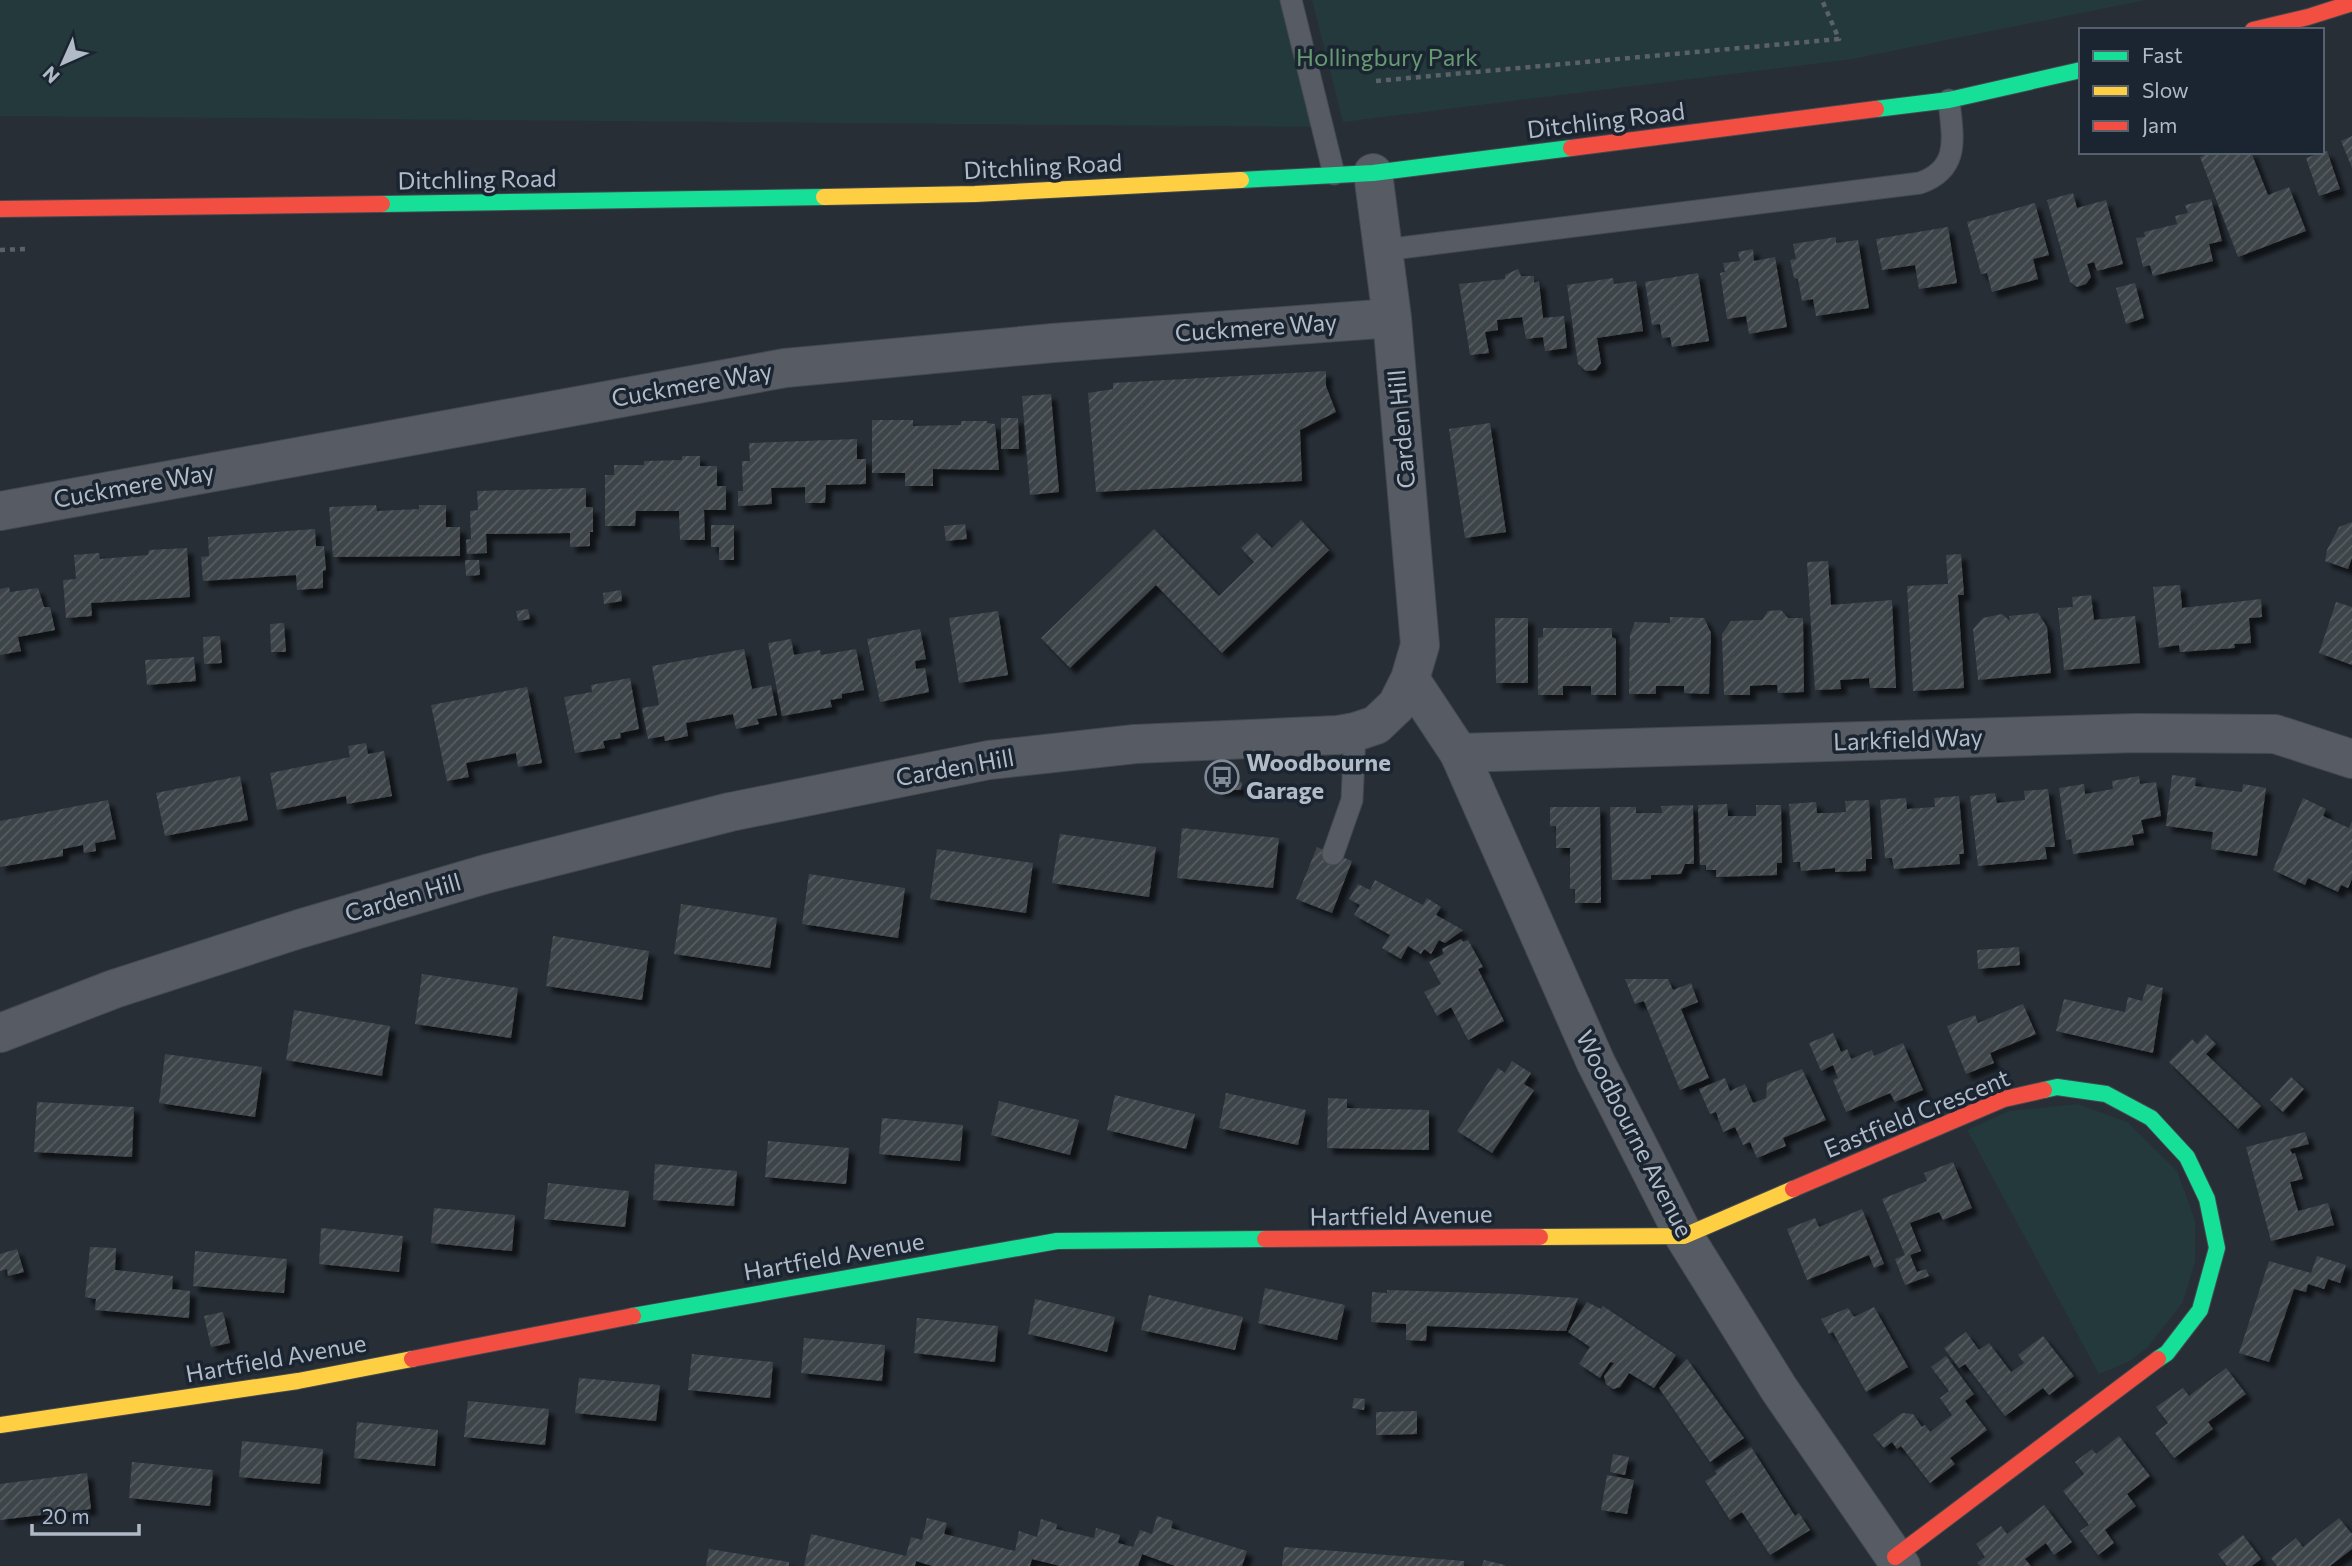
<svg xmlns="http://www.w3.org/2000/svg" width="2352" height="1566" font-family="Commissioner,sans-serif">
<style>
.green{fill:#24393c}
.building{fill:url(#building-hatch);filter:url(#shadow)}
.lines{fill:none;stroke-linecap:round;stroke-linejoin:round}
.lane-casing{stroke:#44494f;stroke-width:23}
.street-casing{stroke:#44494f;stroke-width:40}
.fast-casing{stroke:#44494f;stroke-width:18}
.slow-casing{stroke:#44494f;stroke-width:18}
.jam-casing{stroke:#44494f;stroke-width:18}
.path{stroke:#5b6167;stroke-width:4.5;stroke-dasharray:5 5;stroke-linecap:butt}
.lane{stroke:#575c64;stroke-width:21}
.street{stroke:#575c64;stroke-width:38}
.fast{stroke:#16e098;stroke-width:16}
.slow{stroke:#ffcf43;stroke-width:16}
.jam{stroke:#f24e42;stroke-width:16}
.labels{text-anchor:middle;stroke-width:7;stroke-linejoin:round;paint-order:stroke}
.park-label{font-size:24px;fill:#669a70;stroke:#1b2531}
.street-label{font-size:24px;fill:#b1bbc8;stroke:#1b2531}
.poi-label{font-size:24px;font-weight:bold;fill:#b1bbc8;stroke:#1b2531;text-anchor:start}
</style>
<defs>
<pattern id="building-hatch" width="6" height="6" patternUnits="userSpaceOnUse" patternTransform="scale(1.75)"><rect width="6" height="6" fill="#3e444a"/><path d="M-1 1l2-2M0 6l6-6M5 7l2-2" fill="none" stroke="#585d63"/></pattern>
<filter id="shadow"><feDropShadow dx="6" dy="6" stdDeviation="2" flood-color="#0009"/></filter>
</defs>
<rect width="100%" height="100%" fill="#272e36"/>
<path class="green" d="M0 0H1286L1319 127 0 116Z
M1312 0H2146L1852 59 1343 122Z
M2078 1104 2127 1122 2177 1171 2195 1220V1262L2183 1302 2147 1348 2128 1362 2099 1374 1967 1130 2009 1111Z"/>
<path class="building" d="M2352 136V168L2341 141Z
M2327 151 2340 189 2319 196 2306 158Z
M2211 152H2251L2268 195 2289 187 2306 231 2238 257 2200 157Z
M2073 193 2077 208 2106 200 2123 264 2097 271 2094 262 2087 264 2091 277 2086 284 2077 287 2070 282 2047 200Z
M2211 199 2222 241 2209 244 2213 261 2153 276 2150 265 2143 267 2136 238 2145 237 2144 232 2177 224 2175 216 2188 213 2185 205Z
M2035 203 2049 255 2033 259 2038 279 1992 292 1987 273 1981 274 1967 222Z
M1948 227 1957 283 1919 289 1915 265 1882 270 1876 239Z
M1836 237V243L1858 240 1869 308 1816 316 1813 299 1802 301 1798 279 1794 278 1790 260 1796 259 1793 244Z
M1753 249 1754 261 1775 257 1787 327 1749 334 1746 316 1727 319 1720 273 1725 272 1723 263 1740 261 1738 252Z
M1518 269 1521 276H1534V283L1539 281 1543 318 1564 316 1567 348 1545 351 1543 337 1526 339 1522 317 1497 320 1498 330 1485 332 1489 353 1470 355 1459 284 1505 279V275Z
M1698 273 1709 341 1672 347 1670 337 1662 338 1660 324 1652 325 1645 282Z
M1613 278 1614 284 1636 281 1643 331 1597 338 1601 363 1596 370 1586 371 1578 364 1567 285Z
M2135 283 2144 318 2126 324 2116 288Z
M1326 371V386L1336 412 1300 430 1302 481 1096 492 1088 393 1113 389V383Z
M1051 394 1059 492 1030 495 1022 396Z
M1001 418H1018L1019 449H1001Z
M872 420H913V426L961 425V421H987V423L995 424 999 470 933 469V486H905V473H872Z
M1490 423 1506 532 1465 538 1449 429Z
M857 439V459H866V484L826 485 825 503H805V487L771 488 772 504 738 506V491H743L742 461H750L749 443Z
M682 456H700V466H717V486H726V510H704L705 540H680L679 511H636L635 526H605V475H614V465H644V461L682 460Z
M586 488V507H593V532H590V546L570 547V533L486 534 487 553 467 554 466 540 471 539 470 511 478 510 477 491Z
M376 505 377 511 419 509V505H446V527H460V556L333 557 329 507Z
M1301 520 1329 550 1222 653 1156 585 1070 668 1041 638 1154 529 1219 596 1254 562 1241 548 1257 533 1272 548Z
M2352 522V558L2348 569 2325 561 2327 550 2339 527Z
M965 524 967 539 946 541 944 526Z
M711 525H734V560H719V547H711Z
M315 529 316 546H324L326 570 323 571V588L297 590 296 575 203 581 201 557 209 556 208 537Z
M187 548 190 597 91 603 92 616 66 618 63 580 76 579 74 555 99 553 100 559 148 555 149 550Z
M1961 554 1964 595H1958L1964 688 1913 691 1907 586 1948 584 1946 555Z
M465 560H479L480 575 466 576Z
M1828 561 1831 605 1892 600 1896 688H1870L1869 678 1840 680 1841 689 1815 690 1807 562Z
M2180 585 2182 608 2261 599 2262 617 2249 618 2251 643 2234 644 2235 648 2180 652 2179 645 2159 648 2153 587Z
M9 587 10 592 38 588 44 607H50L55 630 18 637 21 651 0 655V589Z
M621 590 622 601 604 604 603 593Z
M2091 595 2094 620 2135 616 2140 663 2064 670 2058 608 2073 607 2072 597Z
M2336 602 2352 607V665L2319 653Z
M528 609 530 619 518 621 516 611Z
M1781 610 1788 618H1803L1804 692 1778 693 1777 685H1764L1750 686V695H1724L1722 634 1731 621 1762 620 1768 611Z
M998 611 1008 675 959 683 949 618Z
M2038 613 2047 627 2051 673 1978 680 1973 629 1983 618 2002 614 2010 621 2009 616Z
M1670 617 1704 618 1711 633 1709 694 1684 693V686H1656V694H1629L1630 635 1635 622 1670 623Z
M1495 618H1528V683H1496Z
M284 623 286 652H271L270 624Z
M1543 628H1612V637L1616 639V695H1591V686H1563V695H1538V638L1543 637Z
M920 629 926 659 915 661 916 669 925 668 929 692 880 702 867 639Z
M220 636 222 663 204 664 203 637Z
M791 639 794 655 820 650 821 655 856 649 864 690 842 694V698L830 700 832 707 782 716 768 643Z
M744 649 752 689 771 685 777 715 757 719 759 724 736 729 733 714 686 723 688 736 665 741 664 736 648 739 642 708 659 705 652 666Z
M194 657 196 681 147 685 145 660Z
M630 678 639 729 620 733 621 738 603 741 605 748 575 753 564 697 592 692 591 685Z
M527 687 542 763 518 767 516 753 466 763 469 777 447 781 431 705Z
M366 743 368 754 384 751 392 796 347 804 346 796 277 810 270 773 350 757 348 746Z
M2172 775 2196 778 2195 786 2242 792 2243 784 2266 788 2257 856 2211 849 2213 832 2166 826Z
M240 776 248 820 165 836 156 793Z
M2139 776 2140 784 2156 782 2161 816 2141 820 2144 833 2132 835 2134 845 2073 854 2071 839 2066 840 2059 788 2084 784 2085 794 2113 789 2112 781Z
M1217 782H1242L1241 790H1217Z
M2048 789 2055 847H2045L2047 859 1978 866 1970 796 1995 793 1997 803 2025 800 2024 791Z
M1959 796 1964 854H1959L1960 864 1894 869 1892 858H1885L1880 800 1906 798 1907 809 1935 807 1934 798Z
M2303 798 2326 809 2323 816 2349 828 2352 821V879L2348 888 2341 885 2338 892 2308 878 2305 885 2273 870Z
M108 800 116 839 95 843 96 851 84 853 83 845 63 849V856L0 867V821Z
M1869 800 1872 859H1866V871L1835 872V868L1801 871 1800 862H1793L1789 804 1816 802 1817 813H1832L1846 812 1845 801Z
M1727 804 1728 816H1756V805H1781L1782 863H1777V875L1716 877V870H1706V865H1700L1698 805Z
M1693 805 1694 864H1685L1681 874 1651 875V879L1612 880 1610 807H1636V813H1662L1661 806Z
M1550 807H1600L1601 903H1575V889H1570V848H1556V826H1550Z
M1182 828 1279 838 1273 888 1177 878Z
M1060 834 1156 847 1149 897 1052 883Z
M1317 847 1352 861 1332 913 1296 899Z
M937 849 1033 863 1026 913 930 899Z
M809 874 905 888 898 938 802 924Z
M1375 880 1423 905 1427 898 1441 907 1436 915 1463 930 1445 943 1439 940 1431 954 1424 949 1421 954 1408 946 1401 959 1382 948 1390 935 1354 915 1360 905 1349 899 1358 884 1370 890Z
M681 904 777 918 770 968 674 954Z
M553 936 649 951 642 1000 546 986Z
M1461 939 1463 942 1468 940 1483 967 1478 969 1504 1021 1468 1040 1451 1007 1437 1016 1424 992 1441 984 1429 962 1444 954 1442 949Z
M2019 947 2020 965 1978 969 1977 950Z
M422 974 518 988 511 1038 415 1024Z
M1625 979H1668L1673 990 1691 983 1698 1002 1681 1009 1709 1078 1680 1090 1644 1001 1635 1004Z
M2147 984 2163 988 2153 1053 2056 1031 2064 999 2125 1012 2128 997 2142 1001Z
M2023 1004 2036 1034 1990 1053 1994 1063 1966 1074 1947 1026 1975 1015 1978 1023Z
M294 1010 390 1026 382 1076 286 1060Z
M1833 1033 1841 1052 1847 1049 1851 1059 1872 1050 1874 1056 1903 1043 1923 1090 1895 1102 1890 1093 1846 1112 1833 1080 1838 1078 1833 1065 1821 1071 1809 1043Z
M2206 1034 2216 1044 2206 1054 2261 1106 2238 1129 2169 1062 2192 1039 2197 1044Z
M165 1054 262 1067 255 1117 159 1103Z
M1512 1061 1531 1073 1524 1084 1534 1090 1492 1153 1457 1131 1498 1068 1505 1073Z
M1802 1069 1826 1120 1783 1138 1786 1146 1757 1158 1750 1142 1743 1145 1735 1127 1723 1132 1716 1112 1710 1114 1699 1089 1725 1078 1730 1091 1745 1084 1753 1103 1766 1098 1767 1083Z
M2291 1077 2304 1089 2283 1112 2270 1100Z
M1226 1093 1306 1110 1298 1145 1219 1128Z
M1115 1095 1195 1114 1186 1149 1107 1130Z
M1328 1098 1347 1099V1108L1429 1110V1150L1327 1148Z
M999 1101 1079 1120 1070 1155 991 1135Z
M37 1102 134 1107 132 1157 34 1152Z
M882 1118 963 1125 960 1161 879 1154Z
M2305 1132 2309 1144 2290 1149 2292 1154 2295 1153 2303 1179 2290 1182 2298 1211 2328 1203 2334 1225 2271 1241 2246 1147Z
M768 1141 849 1148 846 1184 765 1177Z
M1953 1162 1972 1208 1943 1220 1939 1212 1910 1223 1921 1251 1910 1255 1917 1272 1926 1269 1929 1276 1905 1285 1895 1259 1905 1255 1882 1199 1927 1181 1924 1173Z
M655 1164 737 1171 734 1206 653 1200Z
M548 1183 629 1191 625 1227 544 1219Z
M434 1208 515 1215 512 1251 431 1243Z
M1862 1209 1884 1264 1874 1268 1869 1255 1807 1280 1787 1229 1815 1218 1819 1227Z
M321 1228 403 1236 399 1272 319 1264Z
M90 1247 116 1248 115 1270 173 1276 172 1289 190 1291 189 1318 95 1310 96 1299 85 1297Z
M17 1249 24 1272 8 1276 7 1269 0 1271V1254Z
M195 1251 287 1259 284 1293 193 1286Z
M2317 1256 2346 1265 2340 1283 2328 1279 2324 1289 2308 1284 2306 1292 2294 1289 2269 1362 2239 1353 2269 1261 2311 1273Z
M1265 1288 1345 1305 1337 1340 1258 1323Z
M1387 1290 1513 1294 1578 1298 1566 1331 1427 1326 1426 1341 1406 1340V1324L1371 1322 1372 1292 1387 1293Z
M1149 1295 1243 1317 1235 1350 1141 1330Z
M1035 1299 1115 1317 1107 1352 1028 1334Z
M1587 1302 1601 1309 1603 1306 1676 1355 1654 1388 1629 1373 1620 1387 1613 1389 1606 1384 1604 1376 1614 1363 1610 1362 1600 1378 1579 1364 1590 1347 1568 1332Z
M1874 1307 1908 1367 1866 1392 1833 1332 1829 1334 1821 1319 1848 1308 1854 1317Z
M223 1312 230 1343 211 1347 204 1316Z
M917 1318 998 1326 995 1362 914 1353Z
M1966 1332 1979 1350 1989 1343 2011 1372 2024 1363 2018 1355 2043 1336 2074 1376 2049 1395 2043 1388 2005 1416 1965 1364 1959 1368 1944 1348Z
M804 1338 885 1345 882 1381 801 1373Z
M692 1354 773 1362 770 1398 688 1390Z
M1946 1356 1974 1394 1965 1401 1987 1430 1950 1458 1955 1464 1930 1483 1901 1446 1897 1449 1892 1442 1884 1448 1873 1435 1902 1413 1913 1414 1922 1427 1925 1425 1930 1432 1952 1415 1940 1398 1949 1391 1931 1367Z
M1687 1359 1744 1438 1710 1462 1659 1388Z
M2226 1368 2246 1394 2208 1422 2213 1429 2174 1458 2155 1433 2168 1423 2156 1407 2183 1388 2189 1396Z
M579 1378 660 1385 656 1421 575 1413Z
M1354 1398 1365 1399 1364 1410 1352 1408Z
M468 1401 549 1409 545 1445 464 1437Z
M1417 1411V1434L1376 1435V1412Z
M357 1422 438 1430 435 1466 354 1458Z
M2119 1436 2150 1476 2127 1494 2136 1506 2105 1530 2114 1543 2098 1555 2080 1531 2089 1525 2063 1491 2084 1474 2075 1462 2092 1449 2096 1454Z
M242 1441 323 1449 320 1484 239 1477Z
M1751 1447 1795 1516 1799 1513 1810 1530 1770 1555 1742 1512 1730 1520 1705 1481 1717 1474 1715 1471Z
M1613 1454 1629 1457 1625 1475 1610 1472Z
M132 1462 213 1470 210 1506 129 1498Z
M87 1473 91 1509 0 1520V1484Z
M1607 1475 1634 1480 1627 1514 1601 1510Z
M2044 1505 2072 1542 2054 1555 2046 1543 2025 1559 2031 1566H1980L1977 1563 1985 1557 1976 1544 2001 1526 2007 1534Z
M1157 1516 1173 1521 1171 1528 1247 1551 1242 1566H1175L1142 1554 1138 1566H1060L1032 1559 1030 1566H932L916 1561 915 1566H804L811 1534 906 1556 911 1537 922 1540 927 1518 947 1523 944 1534 1015 1551 1019 1531 1037 1537 1041 1519 1057 1524 1056 1529 1094 1538 1096 1528 1120 1535 1118 1543 1133 1547 1140 1530 1152 1534Z
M2339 1518 2352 1534V1549L2330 1566H2277L2271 1558 2296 1538 2303 1547Z
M2243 1535 2261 1559 2252 1566H2227L2218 1554Z
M1284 1547 1464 1561V1566H1282Z
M709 1549 789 1562V1566H706Z
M1484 1560 1505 1565V1566H1482Z"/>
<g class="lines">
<defs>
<path id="lane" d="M1291 0 1334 174
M1384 250 1920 183C1962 168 1952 135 1949 100
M1333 854 1352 800 1355 732"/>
<path id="street" d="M0 511 785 368 1053 343 1392 318
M1410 679 1459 753 1596 1063 1684 1236 1779 1389 1901 1566
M1459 753 2137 733 2275 734 2352 759
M0 1033 114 989 299 929 486 874 730 812 989 760 1135 744 1338 735 1355 732 1376 725 1397 705 1410 679 1420 645 1392 318 1373 173"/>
<path id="fast" d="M1876 109 1949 100 2081 70
M1241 180 1373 173 1571 148
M382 204 824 197
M2044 1090 2057 1087 2106 1094 2151 1118 2187 1157 2207 1199 2217 1248 2200 1310 2167 1353 2158 1359
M633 1316 1057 1241 1265 1239"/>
<path id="slow" d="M824 197 975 194 1241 180
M1540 1237 1684 1236 1793 1189
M0 1425 298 1381 412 1359"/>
<path id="jam" d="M2253 30 2308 17 2352 3
M1571 148 1876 109
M0 209 382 204
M1793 1189 2004 1099 2044 1090
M1265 1239 1540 1237
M412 1359 633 1316
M1895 1557 2158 1359"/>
</defs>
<use href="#lane" class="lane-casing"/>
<use href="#street" class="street-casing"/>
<use href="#fast" class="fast-casing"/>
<use href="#slow" class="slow-casing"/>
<use href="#jam" class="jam-casing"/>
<path class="path" d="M1376 81 1839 39 1822 0
M0 250 25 249"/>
<use href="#lane" class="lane"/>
<use href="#street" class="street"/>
<use href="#fast" class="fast"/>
<use href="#slow" class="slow"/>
<use href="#jam" class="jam"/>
</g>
<defs>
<symbol id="bus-ring" viewBox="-11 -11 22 22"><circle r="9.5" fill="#1b2531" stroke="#818a95" stroke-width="1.5"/><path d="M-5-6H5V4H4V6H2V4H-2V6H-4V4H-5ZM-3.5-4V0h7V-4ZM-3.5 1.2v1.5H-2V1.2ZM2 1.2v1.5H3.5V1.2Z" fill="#818a95"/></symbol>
</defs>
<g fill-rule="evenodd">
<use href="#bus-ring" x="1203" y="758" width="38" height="38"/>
</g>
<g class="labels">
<g class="park-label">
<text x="1387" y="66">Hollingbury Park</text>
</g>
<g class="street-label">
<text transform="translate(1606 121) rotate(-7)" y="8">Ditchling Road</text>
<text transform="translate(1043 167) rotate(-3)" y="8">Ditchling Road</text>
<text transform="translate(477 180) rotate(-1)" y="8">Ditchling Road</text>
<text transform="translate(1256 328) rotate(-4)" y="8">Cuckmere Way</text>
<text transform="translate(692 385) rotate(-10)" y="8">Cuckmere Way</text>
<text transform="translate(1402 429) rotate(-95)" y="8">Carden Hill</text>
<text transform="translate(134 486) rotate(-10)" y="8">Cuckmere Way</text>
<text transform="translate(1908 740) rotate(-2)" y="8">Larkfield Way</text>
<text transform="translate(955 768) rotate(-10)" y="8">Carden Hill</text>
<text transform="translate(403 898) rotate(-16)" y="8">Carden Hill</text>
<text transform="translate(1917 1114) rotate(-22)" y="8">Eastfield Crescent</text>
<text transform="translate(1634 1134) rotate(63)" y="8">Woodbourne Avenue</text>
<text transform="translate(1401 1216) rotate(-1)" y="8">Hartfield Avenue</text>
<text transform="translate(834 1257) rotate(-10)" y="8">Hartfield Avenue</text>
<text transform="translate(276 1359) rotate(-10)" y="8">Hartfield Avenue</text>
</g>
<g class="poi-label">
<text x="1246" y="771">Woodbourne<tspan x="1246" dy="28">Garage</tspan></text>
</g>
</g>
<rect x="2079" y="28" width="245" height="126" fill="#1b2531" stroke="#57616d" stroke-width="2"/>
<rect x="2093" y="51" width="35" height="10" fill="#16e098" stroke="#57616d" stroke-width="2"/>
<text x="2142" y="63" font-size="21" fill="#b1bbc8">Fast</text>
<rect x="2093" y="86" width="35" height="10" fill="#ffcf43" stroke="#57616d" stroke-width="2"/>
<text x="2142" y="98" font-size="21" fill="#b1bbc8">Slow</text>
<rect x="2093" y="121" width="35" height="10" fill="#f24e42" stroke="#57616d" stroke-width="2"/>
<text x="2142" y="133" font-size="21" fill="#b1bbc8">Jam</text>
<g transform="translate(63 63) rotate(225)" stroke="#1b2531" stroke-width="5" paint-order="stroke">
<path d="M0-5L12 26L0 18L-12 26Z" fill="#b1bbc8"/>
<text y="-10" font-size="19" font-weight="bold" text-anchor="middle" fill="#b1bbc8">N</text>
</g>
<path d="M32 1524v10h107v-10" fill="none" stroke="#b1bbc8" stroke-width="3.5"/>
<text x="42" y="1524" font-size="21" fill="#b1bbc8" stroke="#1b2531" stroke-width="5" paint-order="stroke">20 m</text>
</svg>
